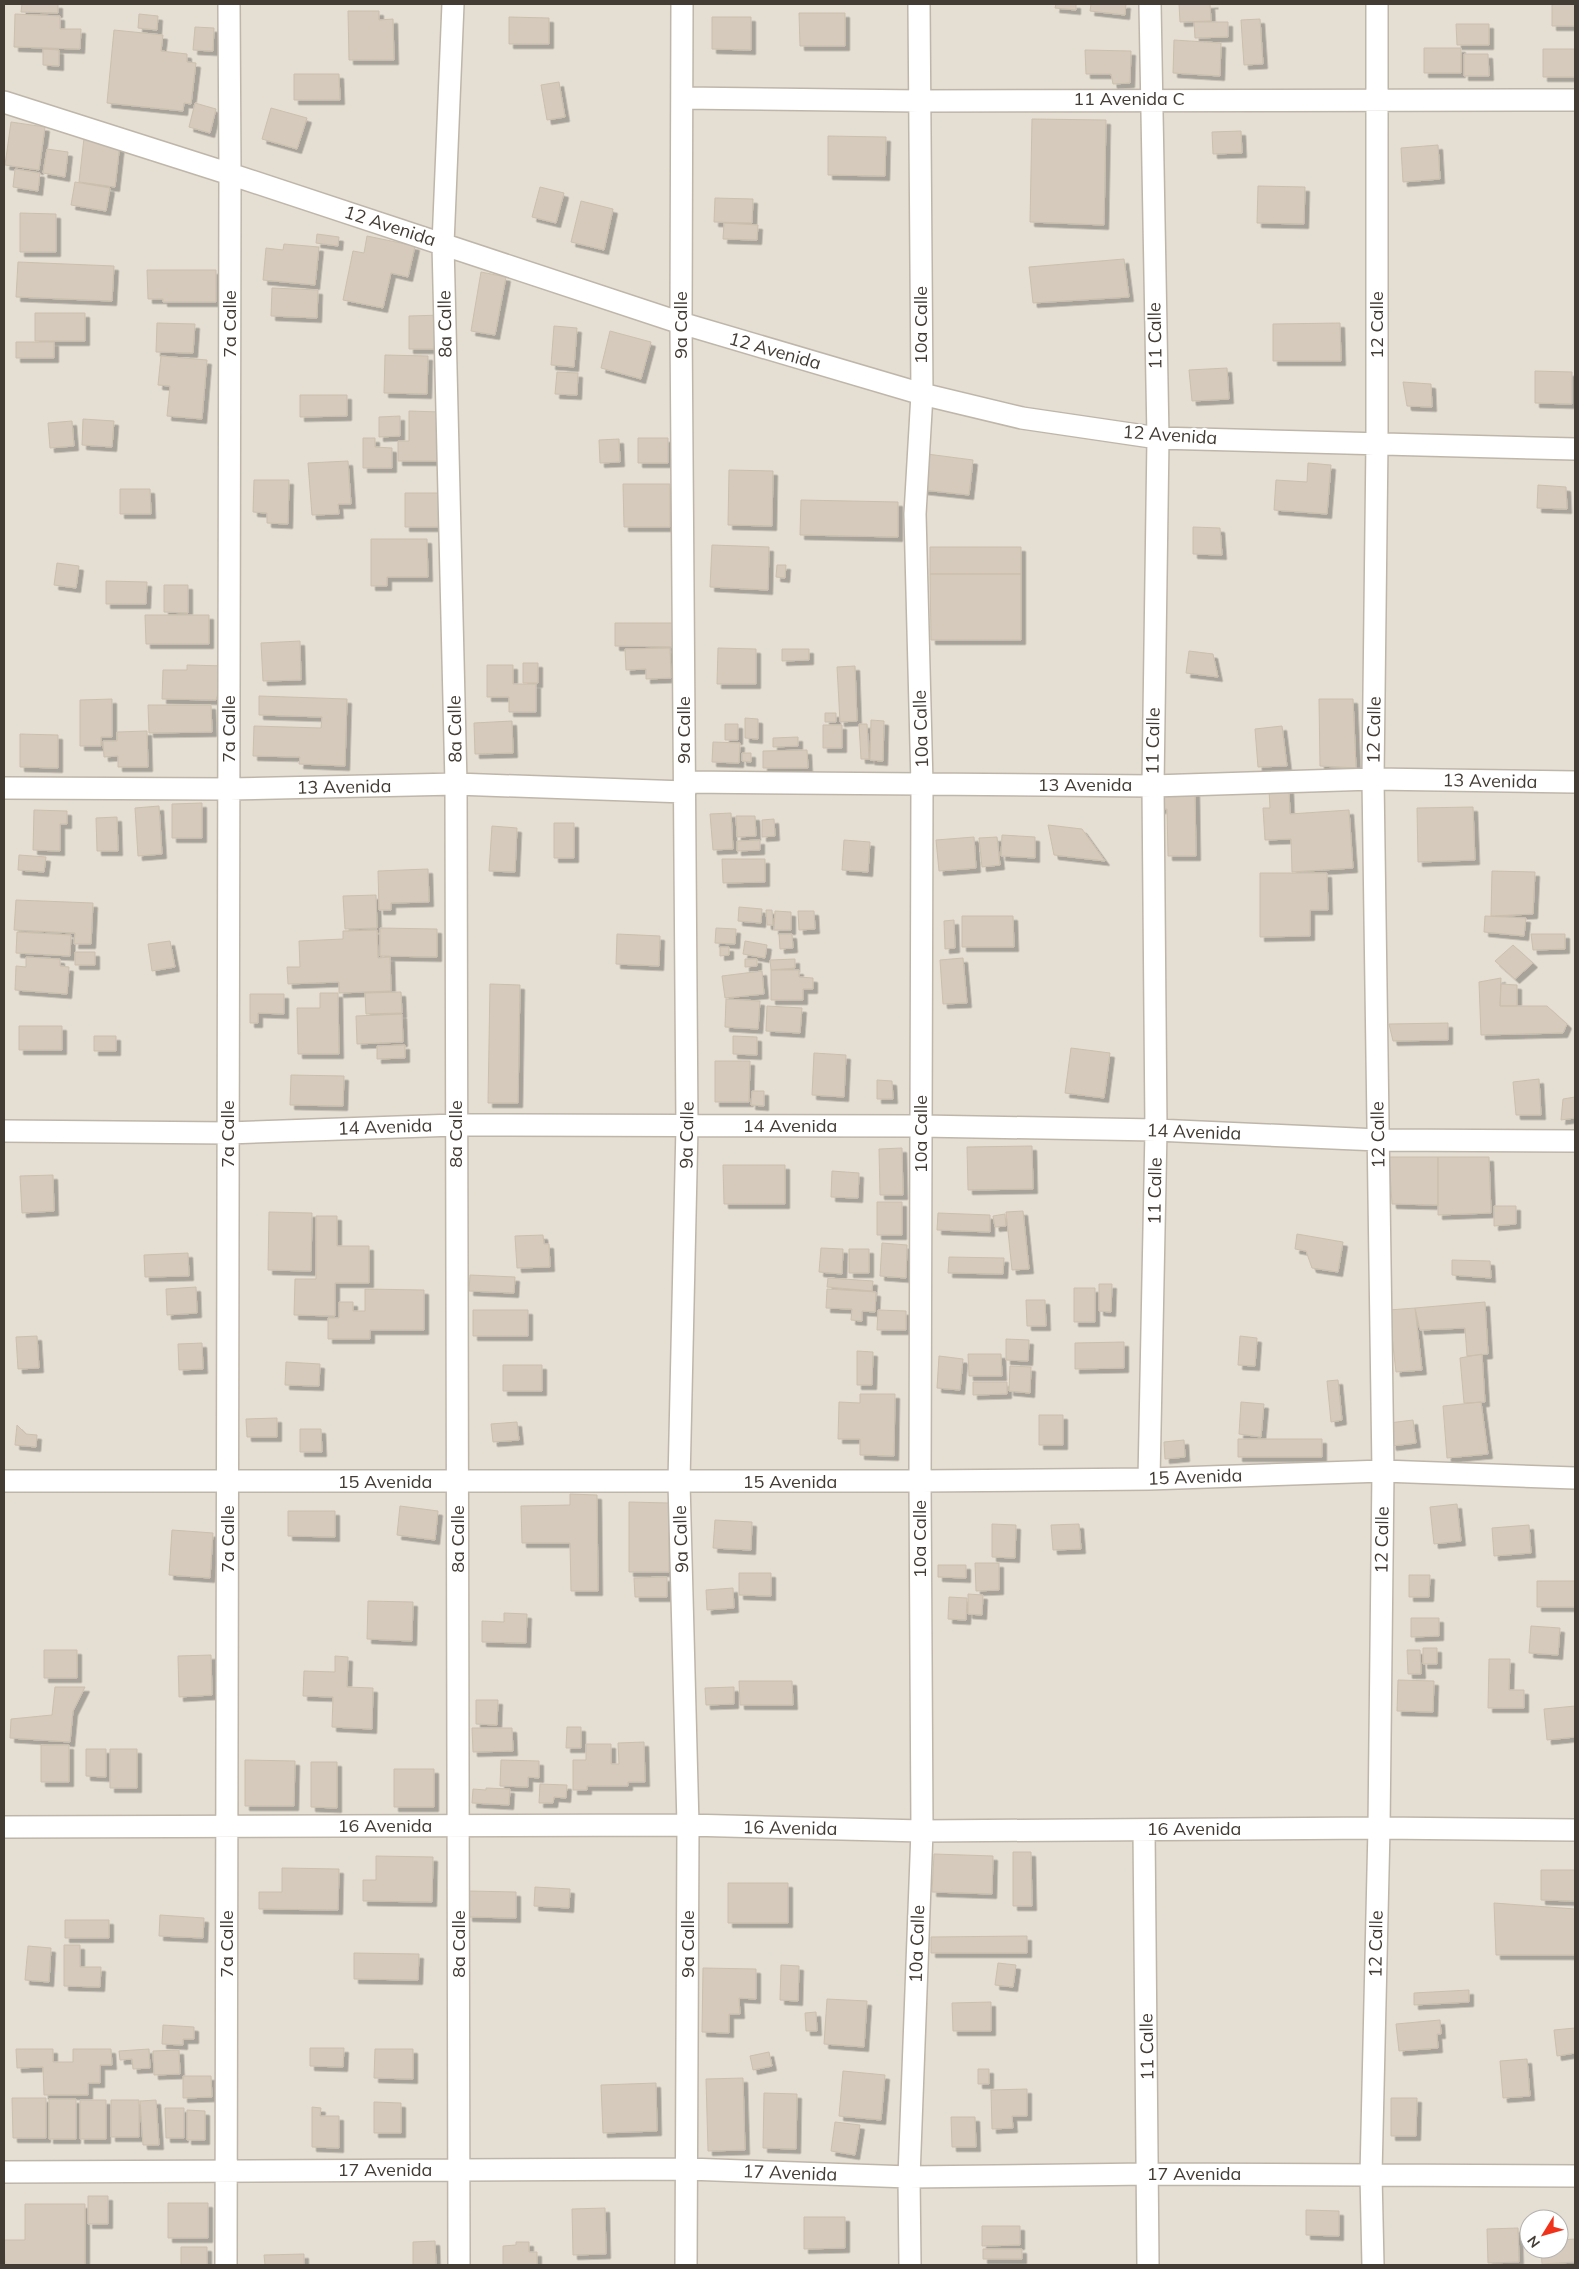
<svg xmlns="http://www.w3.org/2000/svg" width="1579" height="2269" font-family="Mulish,sans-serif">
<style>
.residential{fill:#e5ded2;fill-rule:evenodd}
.building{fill:#d5cabc;stroke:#ccbfad;filter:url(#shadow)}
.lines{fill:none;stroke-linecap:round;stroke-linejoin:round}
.street-casing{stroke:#bfb6aa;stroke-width:24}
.street{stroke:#fff;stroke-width:21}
.labels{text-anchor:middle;stroke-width:4.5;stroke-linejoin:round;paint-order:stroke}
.street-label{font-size:18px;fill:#433c34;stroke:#fff}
</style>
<defs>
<filter id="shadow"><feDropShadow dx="4.5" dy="4.5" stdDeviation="0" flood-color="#0004"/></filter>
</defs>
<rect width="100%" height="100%" fill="#f1ece3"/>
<path class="residential" d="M4 4H1575V2265H4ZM1529 2219H1559V2249H1529Z"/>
<path class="building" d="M22 4H58V13L21 12Z
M1056 4H1076V10L1055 8Z
M1091 4H1126L1125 15 1090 11Z
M1179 4H1214H1210L1211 21 1180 22Z
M1552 4H1575V26H1552Z
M348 11H379V20L393 19 394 60H349Z
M799 13H845V46H800Z
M15 14 60 16V29H81L80 49 14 47Z
M139 14 158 16 157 30 138 28Z
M509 17 549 18V44H509Z
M712 17H751V50L712 49Z
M1260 19 1263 64 1244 65 1241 20Z
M1194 22H1228V37L1195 38Z
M1456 24H1489V45H1457Z
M195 27 214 28 213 51 193 50Z
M114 30 163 35 161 51 187 54V62L196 63 191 104 184 103 183 111 107 103Z
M1174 40 1221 43 1220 76 1173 73Z
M1424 48H1461V73H1424Z
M43 49 59 50V66L43 65Z
M1543 49H1575V77H1543Z
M1085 50 1131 51 1130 83 1113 84 1111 74H1086Z
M1464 54H1488L1489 76H1464Z
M294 74H339L340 100H294Z
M559 82 565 117 547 120 541 85Z
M195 103 216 109 210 133 189 127Z
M271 108 307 118 297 149 262 139Z
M1032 119 1106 120 1104 225 1030 222Z
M11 122 45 127 39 170 5 165Z
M1241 131 1242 153 1213 154 1212 132Z
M828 136 886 137 885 176 828 175Z
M84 138 120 143 115 187 79 182Z
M1438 145 1440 179 1403 182 1401 148Z
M47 149 68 152 65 177 43 173Z
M15 169 40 173 38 191 13 187Z
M75 182 110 188 106 211 71 205Z
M1258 186 1305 187 1304 224 1257 223Z
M540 187 564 193 556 223 532 217Z
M715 198 753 199 752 223 714 222Z
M581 201 613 209 604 250 571 242Z
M20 213 56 214V252H20Z
M724 223 758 225 757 240 723 239Z
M317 234 339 237 338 246 316 243Z
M367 236 415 246 408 277 391 273 383 308 343 300 353 251 364 253Z
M284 244 319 247 315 285 263 280 266 248 283 250Z
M1124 259 1129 297 1033 303 1029 267Z
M18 262 114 266 112 301 16 297Z
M147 270H216V302H163V299H148Z
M481 272 506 277 495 335 471 331Z
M272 288 318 290 317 318 271 316Z
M35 313H85V341H35Z
M442 315 443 349H409V316Z
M157 323 195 324 193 353 156 352Z
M1340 323 1341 361H1273V324Z
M554 326 577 328 574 367 551 365Z
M610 331 651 342 641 379 601 368Z
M16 342H54V358H16Z
M385 355 428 356 427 394 384 393Z
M161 356 207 360 202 419 167 416 170 386 158 385Z
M1227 368 1229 399 1192 401 1189 370Z
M1535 371 1572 372V404L1535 403Z
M557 372 578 373 577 395 555 394Z
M1403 382 1431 384 1432 407 1407 406Z
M300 395H347V416L300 417Z
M409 411 441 412V461H398V441H409Z
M400 416V436L379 437V417Z
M83 419 114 421 112 447 82 445Z
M72 421 74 446 50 448 48 423Z
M363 438H375V447L392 448V468H363Z
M638 438H668V463H638Z
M619 439 620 462 600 463 599 440Z
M927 454 973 460 969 495 923 490Z
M348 461 351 504H338L339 514 312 515 308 463Z
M1308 463 1331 465 1327 514 1274 510 1276 480 1307 482Z
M729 470 773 471 772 526 728 525Z
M254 480H289L288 524 267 523V513L253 512Z
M623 484H670V527H624Z
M1538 485 1566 487 1567 509 1537 508Z
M120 489H150L151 514H120Z
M405 493H441L442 527H405Z
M801 500 898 502V537L800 535Z
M1193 527 1220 528 1222 555 1193 554Z
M371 539H427L428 577H387V586H371Z
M712 545 769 547 768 590 710 587Z
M930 547H1021V574H930Z
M57 563 79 566 76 588 54 585Z
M777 565H786L785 578 776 577Z
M930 574H1021V640H931Z
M106 581 147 582 146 604H106Z
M164 585H188V613L164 612Z
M145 615H209V644H146Z
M615 623H675V647L615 646Z
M300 641 301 680 263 681 261 643Z
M670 648 671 678 646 679V669L626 670 625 649Z
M718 648 756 649V684H717Z
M782 649H809V660L782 661Z
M1189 651 1213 654 1218 677 1186 673Z
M523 663H538V683H523Z
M187 665 226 666 216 700 162 699 163 670H187Z
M487 665H513V684H536V712H509V697H487Z
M855 666 857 721 840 722 837 667Z
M259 696 347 699 345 766 299 764 300 757 253 756 254 726 321 728 322 717 259 715Z
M112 699V737H101V746H80V700Z
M1319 699H1353L1356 768 1320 766Z
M148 705H211L212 732 149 733Z
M825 713H836V722H825Z
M745 718 758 719V739L745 738Z
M871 720 884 721 883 761 870 760Z
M512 721 513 753 475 754 474 723Z
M725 724H738V740H725Z
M859 724H867L869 759H861Z
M823 725H842V748H823Z
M1282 726 1287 766 1258 767 1255 729Z
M147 731 148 767H118V756L104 757 103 741H117V732Z
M20 734 58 735V768L20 767Z
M798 737V746L773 747V738Z
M713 742 740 743 739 763 712 762Z
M807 750 808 768H763V751Z
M742 753H751V762L742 761Z
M1289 789 1290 814 1349 810 1353 868 1292 872 1291 839 1265 840 1263 808H1270L1269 790Z
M1195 792 1196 856H1168L1167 809H1159L1158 793Z
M202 803V838H172V804Z
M159 806 162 854 138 856 135 808Z
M1473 807 1475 860 1418 862 1417 808Z
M34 810 67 811V824H60V851L33 850Z
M731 813 733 849 713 850 710 814Z
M736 816H755L756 836 737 837Z
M117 817 118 851H97L96 818Z
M774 819 775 836 762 837V820Z
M554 823H574V858H554Z
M1048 825 1082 829 1105 861 1054 855Z
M492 826 517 828 515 872 489 871Z
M1002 835 1035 837V858L1001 856Z
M974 837 976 868 939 871 936 840Z
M997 837 1000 865 982 867 979 838Z
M760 840V850L737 851V841Z
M844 840 870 842 868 872 842 870Z
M19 855 46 857 44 872 18 870Z
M722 859H765V882L723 883Z
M428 869 429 902 391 903V910H379L378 871Z
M1492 871 1535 872 1533 914 1491 916Z
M1260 873H1327L1328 910H1310V936L1260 937Z
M376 895 377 928 345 929 343 896Z
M16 900 93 903 91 944H74L75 933 14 930Z
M739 907 762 909 761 923 738 921Z
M766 910H772L773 925H767Z
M775 911 791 912V930H774Z
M798 911H814L815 929 799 930Z
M962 916H1013L1014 947H962Z
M1485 916 1526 918 1524 936 1484 932Z
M954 920 955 948 945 949 944 921Z
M380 928 437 929V957L380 956Z
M716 928 736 929 735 944 715 943Z
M377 930 378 958 390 957 391 991 339 993V982L288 984 287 967H300L299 941 343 939V931Z
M17 932 71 935 70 956 16 953Z
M617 934 660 936 659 966 616 964Z
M779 934H792L793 948 780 949Z
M1531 934H1565V949L1533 950Z
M170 941 175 967 152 971 148 944Z
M745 941 767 945 765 958 743 954Z
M1513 945 1533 963 1515 979 1495 961Z
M720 947H729V955L720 956Z
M75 952H95V965H75Z
M26 957 60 959V966L69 967 67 994 15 990 16 966 26 967Z
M963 958 967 1003 943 1004 940 960Z
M745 959H757V966L745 967Z
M795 959V968L771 970 770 960Z
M771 970H799V977L813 978V989H803V1000H771Z
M762 971 764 994 725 998 722 976Z
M1501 978 1500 1006H1547L1567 1024 1563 1033 1481 1035 1479 982Z
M490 984 520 985 518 1103H488Z
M1501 984 1517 985V1006H1500Z
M401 992 402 1013 366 1014 365 993Z
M320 993H338L339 1054H298L297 1008H320Z
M250 994H284V1014L258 1013V1023H250Z
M726 999 760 1001 758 1029 725 1027Z
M767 1006 802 1008 800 1033 766 1031Z
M402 1014 403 1042 357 1044 356 1016Z
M1448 1023V1040L1393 1041 1389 1024Z
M19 1026H62V1050H19Z
M94 1036H116V1051H94Z
M733 1036 757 1037V1055L733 1054Z
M405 1045V1058L377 1059V1046Z
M1071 1048 1110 1053 1104 1098 1065 1093Z
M814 1053 846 1055 844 1097 812 1095Z
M715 1061H750L749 1102H715Z
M291 1075 344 1076 343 1106 290 1105Z
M1539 1079 1541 1115H1516L1513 1082Z
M877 1080 892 1081 893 1099H877Z
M752 1091H764V1106L751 1105Z
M1575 1097V1118L1561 1120 1563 1099Z
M1032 1146 1033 1189 968 1190 967 1147Z
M902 1148 903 1195H880L879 1149Z
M1389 1157H1438V1205L1392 1204Z
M1438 1157H1489L1491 1213 1438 1215Z
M723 1165H785V1204H724Z
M832 1171 859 1173 858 1198 831 1197Z
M53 1175 54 1211 22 1213 20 1176Z
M877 1202H902V1235H877Z
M1494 1206H1516V1224L1494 1226Z
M1023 1211 1029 1269 1012 1270 1006 1212Z
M269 1212 312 1213 311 1271 268 1270Z
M938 1213 990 1215V1232L937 1230Z
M1005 1214 1006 1226 995 1227 993 1216Z
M316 1216H337V1246H369V1283H335V1316L294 1315 295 1279H316Z
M1297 1234 1343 1242 1338 1272 1312 1268 1306 1251 1295 1249Z
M543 1235 544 1244H549L550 1267 517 1268 515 1236Z
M882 1243 907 1245 906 1278 880 1276Z
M821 1248 843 1249 842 1274 819 1272Z
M849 1249H869V1273H849Z
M188 1253 189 1276 145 1277 144 1255Z
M949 1257 1004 1258 1003 1274 948 1273Z
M1452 1260 1490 1261 1491 1278 1452 1275Z
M470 1275 515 1277 514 1293 469 1291Z
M828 1278 873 1281 872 1291 827 1287Z
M1099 1284H1112L1111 1312 1099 1311Z
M196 1287 197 1313 167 1315 166 1289Z
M1074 1288H1095V1322H1074Z
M365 1289 424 1290V1330H370V1339H328V1318H339V1302H353V1311H365Z
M827 1289 876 1292 875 1312 862 1311V1321L851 1320 852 1309 826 1308Z
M1026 1300H1045L1046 1326H1027Z
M1485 1302 1488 1354 1467 1356 1465 1328 1420 1330 1415 1308Z
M1415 1308 1422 1370 1396 1372 1389 1310Z
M473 1310H528V1336H473Z
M878 1310 906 1311V1330H877Z
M37 1336 39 1368 18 1369 16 1337Z
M1240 1336 1257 1338 1255 1366 1238 1365Z
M1006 1339 1029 1340 1028 1361 1006 1360Z
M1124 1342V1368L1075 1369V1343Z
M202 1343 203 1369 179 1370 178 1344Z
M857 1351 873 1352 872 1385H857Z
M968 1354H1001L1002 1376H969Z
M1482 1354 1485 1402 1464 1403 1460 1358Z
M939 1356 963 1359 960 1390 937 1388Z
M286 1362 320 1364 319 1386 285 1385Z
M503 1365H542V1391H503Z
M1010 1366 1031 1367 1030 1393 1009 1391Z
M1338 1380 1342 1420 1331 1422 1327 1381Z
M973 1382H1007V1394L973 1395Z
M860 1394H895L894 1456 860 1455V1439H838L839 1402 860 1403Z
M1241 1402 1264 1404 1261 1437 1239 1434Z
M1481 1402 1488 1454 1447 1458 1443 1406Z
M1039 1415H1063V1445H1039Z
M277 1418V1437H247L246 1419Z
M1413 1420 1416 1443 1392 1446 1389 1423Z
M517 1422 519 1440 493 1442 491 1424Z
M17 1425 26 1434 37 1435 36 1447 15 1445Z
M300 1429H321L322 1452H300Z
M1238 1439H1322V1457H1238Z
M1184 1440 1185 1457 1165 1459 1164 1442Z
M570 1494 597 1495 598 1591H571L570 1543H522L521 1506 570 1505Z
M629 1502 669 1503V1572H629Z
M1457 1504 1461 1541 1434 1544 1430 1507Z
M400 1506 438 1511 435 1540 397 1535Z
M288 1511H335V1537L288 1536Z
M715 1520 752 1522 751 1550 713 1548Z
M992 1524 1016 1525 1015 1558 992 1557Z
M1079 1524 1081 1549 1053 1550 1051 1525Z
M1529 1525 1531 1553 1494 1556 1492 1528Z
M172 1530 213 1533 210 1578 169 1575Z
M975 1563H999V1590L976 1591Z
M938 1565H966V1578L938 1577Z
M739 1573H771V1596L739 1595Z
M1409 1575H1430L1429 1597H1409Z
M667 1577V1597H635L634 1578Z
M1537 1581H1575V1607H1537Z
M733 1588 734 1608 707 1610 706 1590Z
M968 1594 983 1595 982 1615 968 1614Z
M949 1597 967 1598 966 1620 948 1619Z
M368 1601 413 1602 412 1641 367 1639Z
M504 1613 527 1614 526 1643 482 1642V1621L504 1622Z
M1411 1618H1439V1636L1411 1637Z
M1531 1626 1560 1628 1558 1655 1529 1653Z
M1423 1648H1437V1664H1423Z
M44 1650H77V1678H44Z
M1407 1650H1420L1421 1674H1408Z
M211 1655 212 1695 179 1697 178 1656Z
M335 1656 348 1657 347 1687 373 1688 372 1729 332 1727 333 1697 303 1696 304 1671 335 1672Z
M1489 1659H1510L1509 1690H1524V1708H1488Z
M1398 1680 1434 1681 1433 1712 1397 1711Z
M739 1681H792L793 1705H740Z
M55 1687H85L73 1711 70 1742 10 1738 11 1719 52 1715Z
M734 1687V1704L706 1705 705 1688Z
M476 1700H498L497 1725 476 1724Z
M1575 1706V1737L1547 1740 1544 1709Z
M567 1727H581V1748H566Z
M472 1728H512L513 1751 473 1752Z
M644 1742 645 1782H628V1786H587V1790H573V1760H586V1744H611V1764H619L618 1743Z
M41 1745H69V1782H41Z
M86 1749H106V1777L86 1776Z
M110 1749H137V1788H110Z
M245 1760 295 1761 294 1806H245Z
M501 1760 539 1761V1778L528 1777V1787L500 1786Z
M311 1762H337V1808L311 1807Z
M394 1769H434V1807H394Z
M540 1784 567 1785 566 1798 554 1797 553 1803H539Z
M486 1788 510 1789 509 1805 472 1803 473 1789 486 1790Z
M1013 1852H1031L1032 1906H1013Z
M934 1854 993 1856 992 1894 932 1892Z
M376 1856 433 1857 432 1902 363 1901V1880H376Z
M282 1868 339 1869 338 1910 259 1909V1892H282Z
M1541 1870H1575V1901L1541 1900Z
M728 1883H788V1923H728Z
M535 1887 570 1889 569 1908 534 1906Z
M468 1891 516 1892V1918L468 1917Z
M1494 1903 1575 1909V1955H1496Z
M160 1915 204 1918 203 1938 159 1936Z
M65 1920H109V1938H65Z
M1027 1936V1953H931V1937Z
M64 1945H80V1967H101L100 1987 64 1986Z
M28 1946 51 1948 49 1982 25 1980Z
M354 1953 419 1954 418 1980 354 1979Z
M998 1963 1016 1965 1013 1987 995 1985Z
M781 1965 799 1966 798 2001 780 2000Z
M703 1968 756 1969V1999L739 1998 740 2014H729V2033L702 2032Z
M1469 1990V2002L1414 2005V1993Z
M827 1999 867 2001 864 2047 824 2044Z
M991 2002V2031H953L952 2003Z
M816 2012 817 2031H806L805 2013Z
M1440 2020 1441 2034H1437L1438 2048 1399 2051 1396 2024Z
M163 2025 194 2027V2039H183V2045L162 2044Z
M1575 2028V2053L1557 2056 1554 2030Z
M310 2048H344L343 2067 310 2066Z
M16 2049H53V2062H73V2049H111L112 2065H100V2083H88V2095H44L43 2067 17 2068Z
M149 2049 150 2068 133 2069 132 2059 120 2060 119 2051Z
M375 2049H413V2079L374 2078Z
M179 2050 180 2074 154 2075 153 2051Z
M769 2052 772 2066 753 2070 750 2056Z
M1527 2059 1530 2096 1503 2098 1500 2061Z
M978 2069H989V2084H978Z
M843 2071 885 2075 881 2120 839 2116Z
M183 2076H211L212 2097 183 2098Z
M743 2078 745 2150 708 2151 706 2079Z
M656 2083 657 2131 603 2133 601 2085Z
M1027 2089V2116H1012L1013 2128 992 2129 991 2090Z
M764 2093 797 2094 796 2149 763 2148Z
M12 2098H46V2138H13Z
M1391 2098H1417L1416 2136H1391Z
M49 2099H76V2139H49Z
M80 2100H106V2139H80Z
M111 2100H139V2137H111Z
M156 2100 159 2145H143L140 2101Z
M374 2102 401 2103V2133H374Z
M312 2107 321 2108 320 2116H339V2148L312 2147Z
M165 2108H184V2138H166Z
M187 2110 205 2111V2140H187Z
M951 2117H975L976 2147H952Z
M835 2122 860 2125 855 2155 831 2151Z
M88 2196H108V2224H88Z
M168 2203H208V2238H168Z
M25 2204H85V2265H5L4 2240H25Z
M605 2208 606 2254 573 2255 572 2209Z
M1306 2210 1339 2211V2236L1306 2235Z
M804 2217H845V2248L804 2249Z
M982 2226H1020V2245L982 2246Z
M1518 2228 1519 2262 1488 2263 1487 2229Z
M1575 2239V2262L1542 2264 1541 2249H1559V2240Z
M435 2241 436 2265H413V2242Z
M516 2242H529V2252H537V2265H503V2246L516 2245Z
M181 2247H207V2265H181Z
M983 2249H1022V2259H983Z
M304 2254V2265H265L264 2255Z"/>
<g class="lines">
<defs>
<path id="street" d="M453 4 443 244 456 784 459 2265
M682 4 681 323 687 1126 679 1482 688 1825 686 2265
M682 98 919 101 1575 100
M4 102 230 174 681 323 922 394 1022 418 1158 438 1575 449
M685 782 1153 786 1373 779 1575 782
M4 788 229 789 456 784 685 792
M4 1131 228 1133 455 1125 921 1126 1156 1130 1378 1140 1575 1141
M1149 1479 1156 1130 1153 786 1158 438 1150 4
M4 1481H920L1149 1479 1383 1471 1575 1478
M4 1827 688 1825 922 1831 1379 1828 1575 1830
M1144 1830 1148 2265
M4 2172 688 2169 909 2177 1148 2174 1575 2176
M226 2265 230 174 229 4
M910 2265 909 2177 922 1831 920 1481 922 784 915 514 922 394 919 4
M1373 2265 1371 2175 1379 1828 1383 1471 1373 779 1377 442V4"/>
</defs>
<use href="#street" class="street-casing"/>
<use href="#street" class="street"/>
</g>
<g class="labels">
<g class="street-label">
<text x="1129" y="105">11 Avenida C</text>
<text transform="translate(390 226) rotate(18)" y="6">12 Avenida</text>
<text transform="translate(230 324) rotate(-90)" y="6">7a Calle</text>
<text transform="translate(445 324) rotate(-91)" y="6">8a Calle</text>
<text transform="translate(681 325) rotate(-90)" y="6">9a Calle</text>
<text transform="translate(921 325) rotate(-90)" y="6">10a Calle</text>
<text transform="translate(1377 325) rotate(-90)" y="6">12 Calle</text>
<text transform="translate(1155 336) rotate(-91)" y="6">11 Calle</text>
<text transform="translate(775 351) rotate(16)" y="6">12 Avenida</text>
<text transform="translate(1170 435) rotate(4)" y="6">12 Avenida</text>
<text transform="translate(229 729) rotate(-90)" y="6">7a Calle</text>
<text transform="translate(455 729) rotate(-91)" y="6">8a Calle</text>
<text transform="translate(921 729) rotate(-92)" y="6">10a Calle</text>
<text transform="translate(684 730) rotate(-90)" y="6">9a Calle</text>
<text transform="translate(1374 730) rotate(-89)" y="6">12 Calle</text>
<text transform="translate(1153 741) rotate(-89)" y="6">11 Calle</text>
<text transform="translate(1490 781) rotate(1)" y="6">13 Avenida</text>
<text x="1085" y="791">13 Avenida</text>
<text transform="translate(344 787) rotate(-1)" y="6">13 Avenida</text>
<text x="790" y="1132">14 Avenida</text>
<text transform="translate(385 1127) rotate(-2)" y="6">14 Avenida</text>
<text transform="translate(1194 1132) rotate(2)" y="6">14 Avenida</text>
<text transform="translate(228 1134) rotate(-90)" y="6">7a Calle</text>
<text transform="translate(456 1134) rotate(-90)" y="6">8a Calle</text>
<text transform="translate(921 1134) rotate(-90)" y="6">10a Calle</text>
<text transform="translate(687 1135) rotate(-89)" y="6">9a Calle</text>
<text transform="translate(1378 1135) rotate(-91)" y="6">12 Calle</text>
<text transform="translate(1155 1191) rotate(-89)" y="6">11 Calle</text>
<text transform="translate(1195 1477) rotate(-2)" y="6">15 Avenida</text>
<text x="385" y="1488">15 Avenida</text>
<text x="790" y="1488">15 Avenida</text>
<text transform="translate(228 1539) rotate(-90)" y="6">7a Calle</text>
<text transform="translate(458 1539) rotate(-90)" y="6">8a Calle</text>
<text transform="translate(681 1539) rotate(-92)" y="6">9a Calle</text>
<text transform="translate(920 1539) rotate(-90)" y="6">10a Calle</text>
<text transform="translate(1382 1540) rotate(-89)" y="6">12 Calle</text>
<text x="385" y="1832">16 Avenida</text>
<text transform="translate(790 1828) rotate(1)" y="6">16 Avenida</text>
<text x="1194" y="1835">16 Avenida</text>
<text transform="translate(227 1944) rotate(-90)" y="6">7a Calle</text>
<text transform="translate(459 1944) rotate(-90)" y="6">8a Calle</text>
<text transform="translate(688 1944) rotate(-90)" y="6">9a Calle</text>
<text transform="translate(917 1944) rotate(-88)" y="6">10a Calle</text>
<text transform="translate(1376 1944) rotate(-89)" y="6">12 Calle</text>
<text transform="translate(1147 2047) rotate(-91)" y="6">11 Calle</text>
<text x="385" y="2176">17 Avenida</text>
<text transform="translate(790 2173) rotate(2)" y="6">17 Avenida</text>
<text x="1194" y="2180">17 Avenida</text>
</g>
</g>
<rect width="1579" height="2269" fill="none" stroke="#433c34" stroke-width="10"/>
<g transform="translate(1544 2234) rotate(233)"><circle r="24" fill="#ffffff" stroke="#b4b1ae"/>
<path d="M0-4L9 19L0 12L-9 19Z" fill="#f1321a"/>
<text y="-8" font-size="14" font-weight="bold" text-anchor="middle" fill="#433c34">N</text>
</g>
</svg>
